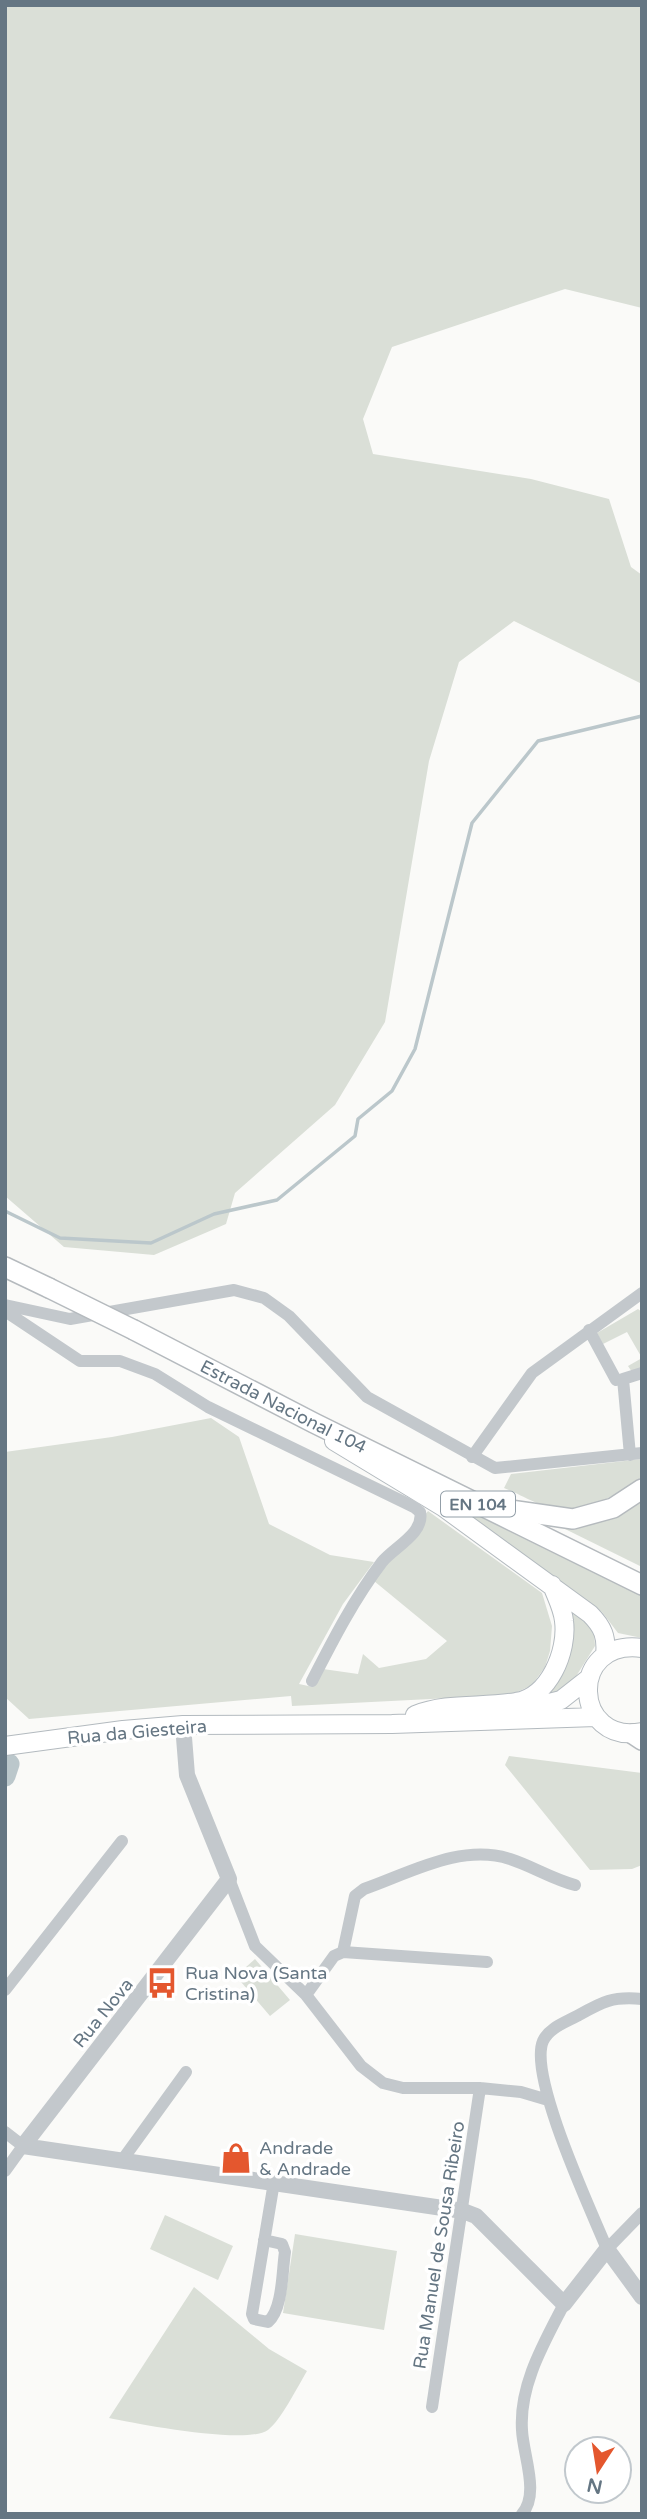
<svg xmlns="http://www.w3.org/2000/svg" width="647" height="2519" font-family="'Varela Round',sans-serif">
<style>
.green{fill:#dadfd7}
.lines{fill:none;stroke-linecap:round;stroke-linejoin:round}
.stream{stroke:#bbc7cb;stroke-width:3.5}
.river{stroke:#bbc7cb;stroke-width:21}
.secondary-casing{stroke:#b3babf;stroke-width:20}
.primary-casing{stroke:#b5babe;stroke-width:22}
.minor{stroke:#c3c8cc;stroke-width:12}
.tertiary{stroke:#c3c8cc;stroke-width:16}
.secondary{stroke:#fff;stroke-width:18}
.primary{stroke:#fff;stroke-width:19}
.primary-bridge-casing{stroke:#b5babe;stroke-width:22;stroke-linecap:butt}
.primary-bridge{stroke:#fff;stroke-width:19}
.labels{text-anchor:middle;stroke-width:7;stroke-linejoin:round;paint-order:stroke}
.shield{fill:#fff;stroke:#939fa8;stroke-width:2}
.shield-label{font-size:16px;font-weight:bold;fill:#657683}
.street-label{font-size:18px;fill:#657683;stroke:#fff}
.poi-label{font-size:18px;fill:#657683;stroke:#fff;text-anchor:start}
</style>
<rect width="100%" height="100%" fill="#fafaf8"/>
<path class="green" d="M5 5H642V308L565 289 392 347 363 419 373 454 531 479 609 499 631 567 642 575V684L514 621 459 662 429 761 385 1022 335 1105 235 1193 226 1224 154 1255 64 1247 5 1196Z
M638 1309 642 1312V1369L632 1372 628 1366 642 1358 627 1332 603 1344 597 1333Z
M211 1418 239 1437 269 1524 330 1555 374 1562 343 1604 299 1684 313 1687 323 1669 358 1674 363 1654 379 1668 426 1659 447 1641 374 1581 428 1511 542 1593 552 1626 550 1651 545 1667 532 1685 511 1695 292 1706 291 1696 29 1719 5 1697V1452L112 1437Z
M642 1459V1477C618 1493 591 1512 561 1510 543 1509 520 1494 504 1488L511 1474Z
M402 1475 642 1594V1638L618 1633 602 1612Z
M642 1494V1567L563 1528 603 1516Z
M569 1608 594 1630 595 1646 570 1686 539 1701C564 1662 574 1656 569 1608Z
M509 1756 642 1773V1865L632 1869 590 1870 505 1765Z
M255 1959 290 2000 270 2016 236 1976Z
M165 2215 233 2246 218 2280 150 2249Z
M295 2234 397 2251 384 2330 283 2313Z
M194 2287 269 2349 307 2371C298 2386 281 2420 268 2430 247 2445 138 2424 109 2418Z"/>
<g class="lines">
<path class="stream" d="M5 1211 60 1238 151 1243 214 1214 277 1200 355 1136 358 1119 392 1091 415 1049 472 823 538 741 642 716"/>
<path class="river" d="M5 1776 9 1764"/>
<defs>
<path id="secondary" d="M334 1441 443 1507 590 1614C603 1627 607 1637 605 1655
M642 1648C567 1638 573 1746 642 1732
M525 1709 561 1700 589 1678
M415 1715C448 1702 482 1708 516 1702 549 1697 568 1651 564 1621 563 1609 556 1596 552 1585
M5 1746 123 1730 183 1725 392 1724 596 1717"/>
<g id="primary">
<path d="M5 1267 49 1288"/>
<path id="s1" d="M134 1330 314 1423 642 1585"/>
<path d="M510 1510 573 1519 613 1508 642 1489"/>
<path d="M633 1734 642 1740"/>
</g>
</defs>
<use href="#secondary" class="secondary-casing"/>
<use href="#primary" class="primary-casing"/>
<path class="minor" d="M5 1305 70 1319 234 1290 264 1298 289 1316 367 1397 495 1468 642 1453
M5 1311 80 1361H120L155 1374 208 1407 414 1507 420 1512C425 1533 393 1548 382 1562 354 1599 333 1640 312 1681
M589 1330 616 1380
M630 1455 623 1379 642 1373
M472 1457 532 1373 642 1293
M229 1879 255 1946 306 1995 361 2066 383 2083 403 2088H480L521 2092 548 2100
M343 1952 355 1896 364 1889C410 1873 461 1843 510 1859 532 1866 552 1879 575 1885
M5 1990 122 1841
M306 1995 334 1956 343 1952 487 1962
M642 1999C612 1996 602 2002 577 2016 564 2023 549 2028 543 2041 528 2076 591 2210 607 2249L642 2213
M5 2132 23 2146 5 2171
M123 2159 186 2072
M264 2240 282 2244 285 2252C282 2271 283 2309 268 2322L254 2319 252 2314 274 2182
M432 2407 480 2088
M522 2514C540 2494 523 2455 522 2430 519 2385 544 2343 564 2304"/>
<path class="tertiary" d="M183 1725 187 1775 229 1879 23 2146 463 2211 476 2216 564 2304 607 2249 642 2297"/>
<use href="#secondary" class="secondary"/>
<use href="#primary" class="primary"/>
<defs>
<path id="primary-bridge" d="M49 1288 134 1330"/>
</defs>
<use href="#primary-bridge" class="primary-bridge-casing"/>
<use href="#primary-bridge" class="primary-bridge"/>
</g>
<defs>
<symbol id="bus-bare" viewBox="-9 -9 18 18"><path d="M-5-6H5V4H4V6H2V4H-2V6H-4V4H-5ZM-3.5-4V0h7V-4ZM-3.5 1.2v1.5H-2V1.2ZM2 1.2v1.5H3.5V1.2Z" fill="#e4572e" stroke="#fff" stroke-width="2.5" paint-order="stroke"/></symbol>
<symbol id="shop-bare" viewBox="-9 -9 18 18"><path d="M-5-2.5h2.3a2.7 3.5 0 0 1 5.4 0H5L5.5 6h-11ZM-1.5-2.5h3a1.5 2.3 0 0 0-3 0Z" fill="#e4572e" stroke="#fff" stroke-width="2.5" paint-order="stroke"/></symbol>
</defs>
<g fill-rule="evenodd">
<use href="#bus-bare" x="140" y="1961" width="44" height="44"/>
<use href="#shop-bare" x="214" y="2136" width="44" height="44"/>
</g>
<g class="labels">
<rect class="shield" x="441" y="1491.5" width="74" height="25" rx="5"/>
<g class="shield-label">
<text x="478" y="1510">EN 104</text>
</g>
<g class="street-label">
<text dy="6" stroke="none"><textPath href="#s1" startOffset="168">Estrada Nacional 104</textPath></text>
<text transform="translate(137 1732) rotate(-5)" y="6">Rua da Giesteira</text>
<text transform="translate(103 2013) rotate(-51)" y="6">Rua Nova</text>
<text transform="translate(439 2245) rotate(-81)" y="6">Rua Manuel de Sousa Ribeiro</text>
</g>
<g class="poi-label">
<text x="185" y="1979">Rua Nova (Santa<tspan x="185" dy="21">Cristina)</tspan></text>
<text x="259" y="2154">Andrade<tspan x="259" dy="21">&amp; Andrade</tspan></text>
</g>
</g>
<rect width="647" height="2519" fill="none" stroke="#657683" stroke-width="14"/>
<g transform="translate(598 2470) rotate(192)"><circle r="33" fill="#ffffff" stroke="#c1c8cd" stroke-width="2"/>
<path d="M0-5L12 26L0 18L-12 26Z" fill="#e4572e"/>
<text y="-10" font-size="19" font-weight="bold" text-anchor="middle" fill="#657683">N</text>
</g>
</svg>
